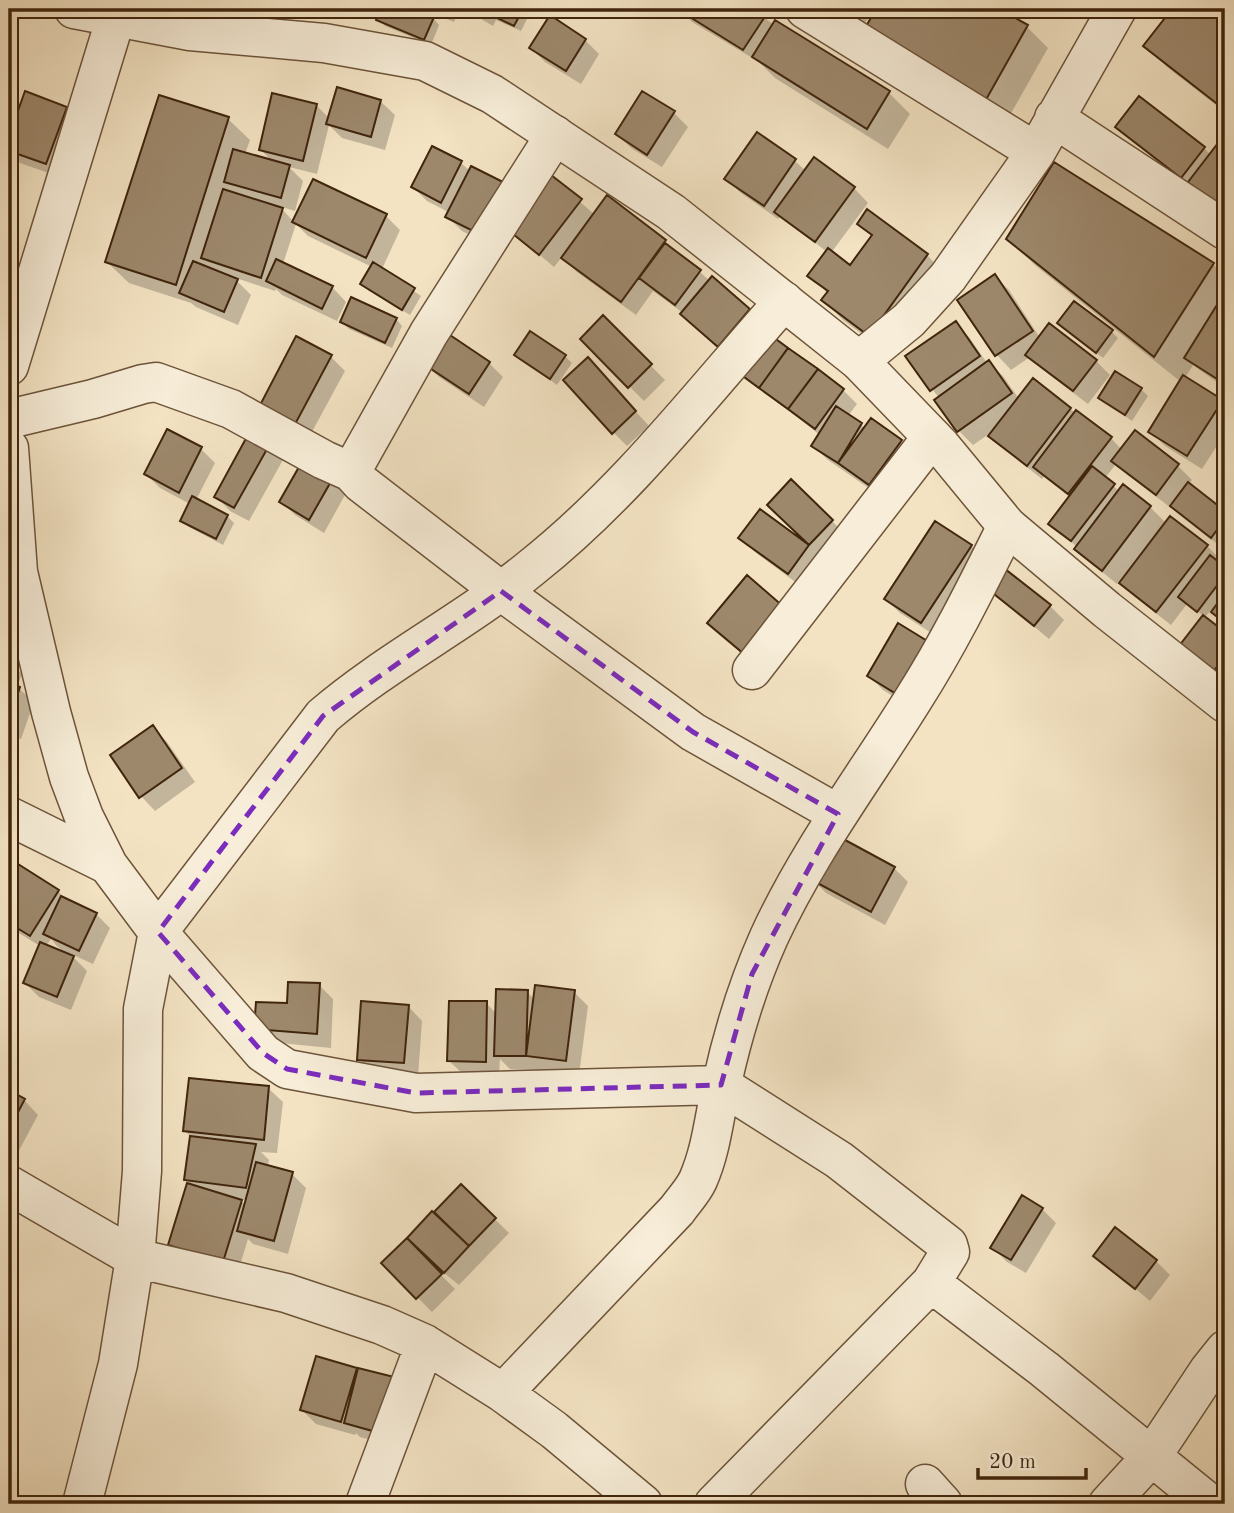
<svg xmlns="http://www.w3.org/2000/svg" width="1234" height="1513" font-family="'Old Standard TT',serif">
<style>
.shadow{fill:#0003;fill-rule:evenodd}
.building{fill:#9d886c;stroke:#40250d;stroke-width:2}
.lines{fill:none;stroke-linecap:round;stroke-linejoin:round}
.minor-casing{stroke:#6d543a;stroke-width:41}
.tertiary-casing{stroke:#6d543a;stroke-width:41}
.minor{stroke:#f7edd8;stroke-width:38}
.tertiary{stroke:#f7edd8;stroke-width:38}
.marked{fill:none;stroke:#7b2cbf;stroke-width:5;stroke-dasharray:14 9;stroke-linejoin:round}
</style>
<rect width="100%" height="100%" fill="#f3e3c3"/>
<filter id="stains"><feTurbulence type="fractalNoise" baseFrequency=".00286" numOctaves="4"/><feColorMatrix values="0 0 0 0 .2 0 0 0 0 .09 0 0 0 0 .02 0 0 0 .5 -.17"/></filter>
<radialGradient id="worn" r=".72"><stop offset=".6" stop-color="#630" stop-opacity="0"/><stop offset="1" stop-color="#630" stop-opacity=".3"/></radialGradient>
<path class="shadow" d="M383 9H410L433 18 439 25 431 45 385 26 378 19Z
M421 9H460L454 22Z
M464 9H532L521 31 496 20 493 26Z
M679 9H753L774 25 776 22 889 93 910 114 888 149 775 78 759 62 692 22Z
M841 9H874L865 23Z
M878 9H996L1027 27 1048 48 1005 124 863 35Z
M1174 9H1225V112L1167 67 1146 46Z
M585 40 599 54 581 84 545 62 531 48Z
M160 97 228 119 250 140 245 154 274 163 261 150 316 105 329 118 380 101 395 115 385 150 342 138 329 125 317 174 289 167 303 181 295 211 279 206 294 222 386 216 400 230 382 269 421 296 410 315 369 291 362 284 372 267 308 236 296 224 283 264 332 287 346 302 337 321 282 295 276 289 275 291 233 277 251 295 238 325 196 307 191 303 129 283 107 262Z
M66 108 80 122 60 177 20 163 9 151V123L14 128Z
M673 112 688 127 662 167 631 148 617 134Z
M1117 127 1204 148 1211 155 1225 137V218Z
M757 134 795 161 806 171 814 159 854 188 868 203 831 253 851 267 873 237 859 223 867 212 927 255 948 277 891 355 844 321 823 300 828 294 810 275 827 252 781 216 778 219 741 193 726 179Z
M433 148 461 163 470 171 495 248 462 231 448 217 450 213 427 201 413 187Z
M552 177 595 215 665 241 710 281 712 279 763 325 733 360 696 328 683 313 653 291 636 315 577 272 562 257 554 267 510 230Z
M1008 239 1213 264 1225 277V388L1193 365 1185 378 1225 404V433L1202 469 1165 446 1150 431 1181 382 1036 266Z
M994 276 1009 290 1040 338 1096 361 1110 375 1088 404 1042 369 1030 357 1011 370 997 355 959 300Z
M603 318 665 380 644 401 582 339Z
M396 319 402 326 392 348 349 329 342 322Z
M955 323 969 337 987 363 989 362 1003 376 1019 399 1070 409 1111 438 1122 450 1178 466 1192 480 1188 485 1225 513V550L1187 520 1172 506 1171 508 1128 475 1116 464 1105 478 1120 492 1150 507 1167 524 1207 546 1221 560 1218 563 1225 569V624L1211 610 1204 618 1225 634V683L1195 660 1204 616 1187 604 1171 625 1135 597 1119 581 1117 584 1091 563 1078 548 1050 523 1070 497 1044 476 1042 479 1005 450 989 434 973 445 959 431 936 400 939 398 908 356Z
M1066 330 1112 332 1118 338 1103 358Z
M516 355 565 356 572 363 557 385Z
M331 357 345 371 307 441 274 423Z
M424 363H489L503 377 484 407 439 377Z
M602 374 649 426 627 446 613 432Z
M742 374 843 390 857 404 848 416 865 428 900 442 915 456 883 498 828 460 813 446 820 435Z
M1141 389 1148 396 1132 421 1100 398Z
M168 431 201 449 215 463 196 500 227 516 234 523 223 545 189 527 182 521 190 504 160 488 146 474Z
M251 434 284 458 249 521 230 511 216 496Z
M332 479 346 493 324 533 295 515 281 501Z
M792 481 846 535 802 587 755 552 741 537 808 547 809 545 769 505Z
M971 546 985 560 936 636 900 613 886 599Z
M986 586 1050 606 1064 620 1049 639Z
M899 625 912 708 883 690 869 676Z
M9 661 22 674 17 687 34 702 21 739 9 735Z
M153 728 167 742 195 782 155 811 141 796Z
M18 866 58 891 67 901 96 914 110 928 93 964 69 953 87 971 71 1010 39 997 25 983 40 946 9 927V881ZM51 939 56 945 66 954 46 946Z
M894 868 908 882 885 925 826 893 812 879Z
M319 985 333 999 331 1048 270 1042 256 1028Z
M527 992 535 1000 574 992 588 1006 579 1075 541 1070 510 1069 500 1059 499 1075 463 1074 448 1060 486 1003 497 1014Z
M408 1006 422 1021 418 1077 373 1073 359 1059Z
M268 1088 283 1102 277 1153 261 1152 269 1160 268 1167 292 1174 306 1188 288 1254 253 1244 248 1239 237 1275 184 1259 170 1244 189 1183 186 1180 192 1138 185 1131ZM239 1199 248 1200 246 1206Z
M9 1092 24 1100 38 1115 16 1156 9 1153Z
M461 1186 509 1233 459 1285 438 1268 436 1270 455 1289 432 1312 383 1263Z
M1042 1209 1056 1223 1026 1273 1007 1262 992 1247Z
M1095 1255 1156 1261 1170 1275 1150 1301Z
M356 1369 359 1372 397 1447 360 1437 356 1433 355 1435 316 1424 302 1410Z"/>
<path class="building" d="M381 9H414L434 17 424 40 376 20Z
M487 9H523L514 26 485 12Z
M677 9H757L766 15 743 50Z
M876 9H999L1028 25 983 105 861 35Z
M1172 9H1225V110L1143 46Z
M550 15 586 39 566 71 529 48Z
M775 20 890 91 867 129 752 57Z
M337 87 381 100 371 137 326 124Z
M25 91 67 107 46 164 9 151V136Z
M642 91 675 111 647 155 615 134Z
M272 93 317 104 303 161 259 150Z
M159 95 229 117 176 285 105 262Z
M1139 96 1205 147 1181 178 1115 127Z
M757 132 796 159 764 206 724 179Z
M1225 134V194L1214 208 1185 186Z
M432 146 462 161 441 203 411 187Z
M233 149 290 165 281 198 224 182Z
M814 157 855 187 815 242 774 212Z
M1054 162 1214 263 1154 357 1006 239Z
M471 166 507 184 481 235 445 217Z
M551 175 582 199 539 255 508 230Z
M313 179 387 214 366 258 292 222Z
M223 189 283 208 261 278 201 258Z
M607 195 666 240 621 302 561 258Z
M867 209 928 254 869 336 821 300 828 291 807 276 828 248 850 265 872 235 857 224Z
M665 243 701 270 675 305 639 278Z
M276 259 333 286 322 309 266 281Z
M193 261 238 279 224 312 179 293Z
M373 262 415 288 402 310 360 284Z
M995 274 1033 331 995 356 957 300Z
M712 276 750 309 718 347 680 314Z
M1225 292V384L1184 358Z
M351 297 397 318 385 343 340 322Z
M1074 301 1113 330 1096 353 1057 323Z
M603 315 652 364 628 388 580 339Z
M956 321 980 356 930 391 905 356Z
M1049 323 1097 360 1073 391 1025 355Z
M444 331 490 362 469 394 422 363Z
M530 331 566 355 550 379 514 355Z
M769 334 788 348 759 388 740 374Z
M296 336 332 355 293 428 258 409Z
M788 348 818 369 788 409 759 388Z
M588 357 636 411 612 434 563 380Z
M989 360 1012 393 957 432 934 400Z
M818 369 844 389 815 429 788 409Z
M1115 371 1142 388 1125 415 1098 398Z
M1183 375 1223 400 1187 456 1148 432Z
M1033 378 1071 408 1027 466 988 436Z
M836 406 862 423 838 463 811 446Z
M1076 410 1112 437 1068 494 1033 467Z
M871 418 902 440 869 485 838 463Z
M167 429 202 447 179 493 144 474Z
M1135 430 1179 464 1156 495 1111 461Z
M250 431 271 442 234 508 214 497Z
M303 460 333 478 309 520 279 502Z
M1092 466 1115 484 1071 541 1048 524Z
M791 479 833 520 809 545 767 505Z
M1188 482 1225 511V519L1211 538 1170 506Z
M1123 484 1151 506 1102 571 1074 549Z
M192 496 228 515 216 539 180 521Z
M760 509 809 545 788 574 738 538Z
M1170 516 1208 545 1156 612 1119 583Z
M935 521 972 545 921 623 884 599Z
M1210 555 1225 567V575L1197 612 1178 597Z
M1000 565 1051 605 1034 626 984 586Z
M747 575 784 607 744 654 707 623Z
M1225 593V623L1211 612Z
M1203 615 1225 632V656L1213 672 1179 646Z
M898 623 929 642 898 695 867 676Z
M9 682 20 687 9 720Z
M153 725 182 768 139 798 110 755Z
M834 834 895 867 871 912 810 879Z
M18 864 59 890 30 936 9 923V878Z
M61 896 97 913 79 951 43 934Z
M40 942 74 956 57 997 23 983Z
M288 982 320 983 317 1034 254 1029 256 1002 287 1003Z
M535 985 575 990 566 1061 526 1056Z
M496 989 528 990 526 1056H494Z
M361 1001 409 1005 404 1063 357 1060Z
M449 1001H487L486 1062 447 1061Z
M189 1078 269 1086 264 1140 183 1131Z
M9 1090 25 1099 9 1129Z
M190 1136 256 1144 246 1188 184 1180Z
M256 1162 293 1172 274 1241 237 1231Z
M187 1183 242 1200 223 1262 168 1245Z
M461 1184 496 1218 469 1246 434 1212Z
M1022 1195 1043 1208 1011 1260 990 1248Z
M432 1211 469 1246 444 1273 407 1238Z
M1115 1227 1157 1260 1135 1289 1093 1256Z
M407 1238 442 1274 416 1299 381 1263Z
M316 1356 357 1368 341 1422 300 1410Z
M358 1368 398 1378 383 1434 344 1423Z"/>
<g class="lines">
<defs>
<path id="minor" d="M805 9 1036 152
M1054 118 1225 230
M859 361 909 320 948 277 1036 152 1117 9
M9 366 116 17
M9 419 93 399 143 384 156 382 231 409 324 460 351 472 361 483 501 591 693 732 838 814
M9 448 18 572 51 712 69 777 84 817 108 865 158 932 263 1053 287 1069 416 1093 721 1085 839 1160 948 1245 950 1252 931 1283 1044 1369 1210 1504
M351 472 429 333 555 135
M752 670 932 437
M9 816 108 865
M9 1185 135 1258 286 1293 382 1325 425 1344 503 1393 554 1430 643 1504
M503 1393 677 1210C684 1200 693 1191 698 1180 712 1148 714 1116 722 1083 733 1033 748 984 769 937 808 852 865 777 914 698 949 643 978 584 1007 526
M925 1484 943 1504
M82 1504 118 1364 135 1258 142 1171 143 1009 158 932 323 716C387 661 465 622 531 568 627 492 703 392 784 301
M365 1504 425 1344
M714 1504 931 1283
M1108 1504 1152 1456 1209 1370 1225 1350"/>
<path id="tertiary" d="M74 9 190 31 324 43 425 61 492 94 671 212 859 361 941 446 1007 526 1107 610 1225 703"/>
</defs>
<use href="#minor" class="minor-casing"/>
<use href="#tertiary" class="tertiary-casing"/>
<use href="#minor" class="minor"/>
<use href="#tertiary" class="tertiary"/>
</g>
<path class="marked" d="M501 591 693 732 838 814 752 974 721 1085 416 1093 287 1069 263 1053 158 932 323 716Z"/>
<rect width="1234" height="1513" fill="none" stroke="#f3e3c3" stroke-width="35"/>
<rect x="10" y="10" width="1213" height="1492" fill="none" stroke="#40250d" stroke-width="3.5"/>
<rect x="18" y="18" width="1199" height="1478" fill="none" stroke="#40250d" stroke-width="2"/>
<path d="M978 1468v10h108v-10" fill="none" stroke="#40250d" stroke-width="3.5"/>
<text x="989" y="1468" font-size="21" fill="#40250d" stroke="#f7edd8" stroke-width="5" paint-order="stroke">20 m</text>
<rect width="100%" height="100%" filter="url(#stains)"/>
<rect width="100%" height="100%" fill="url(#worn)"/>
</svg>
